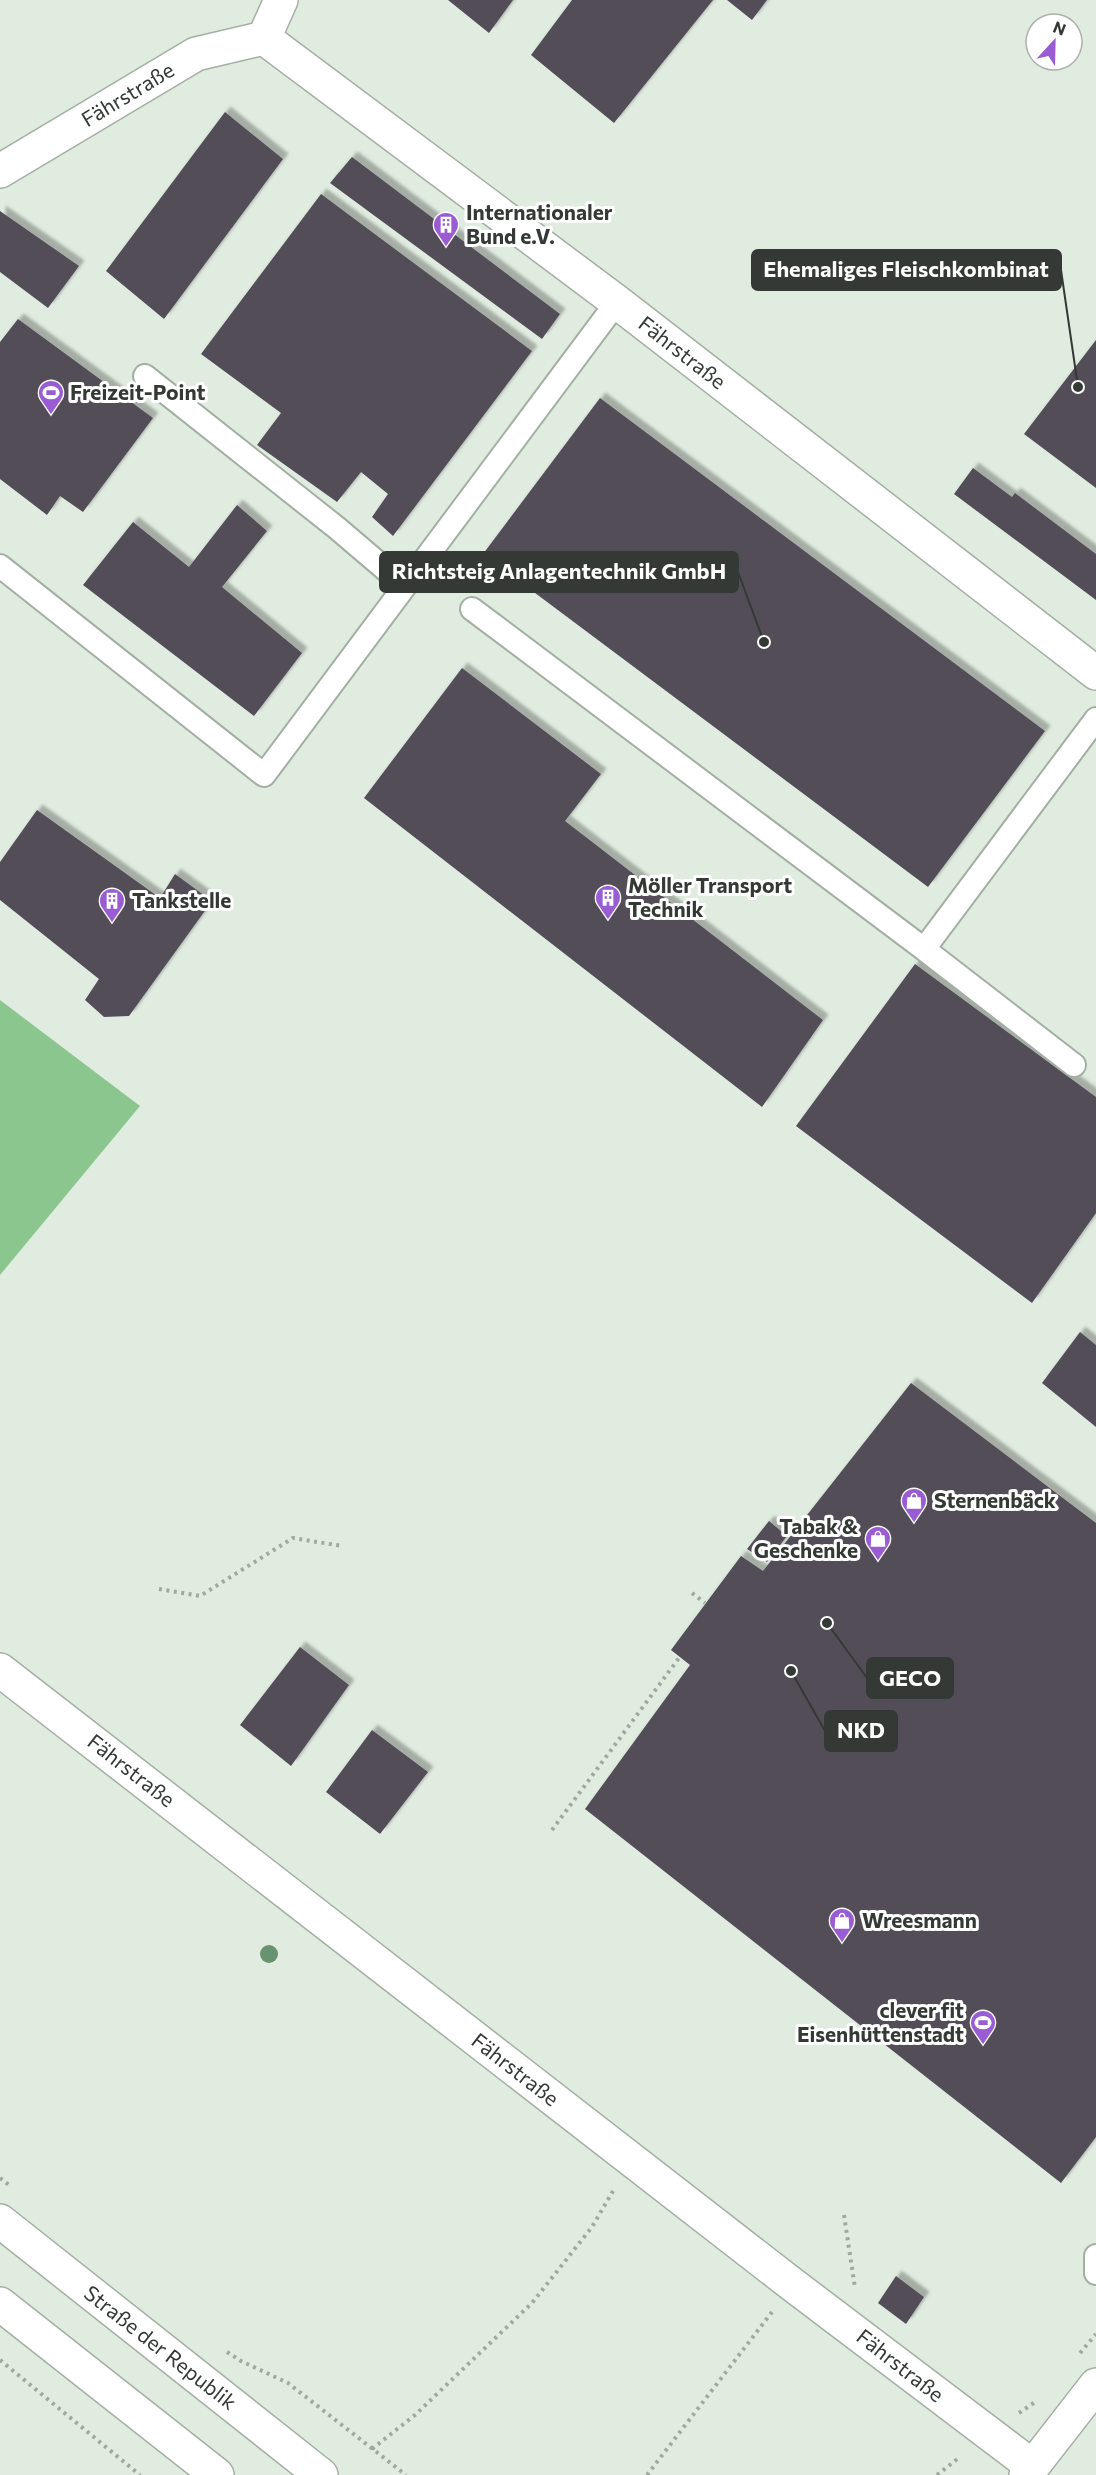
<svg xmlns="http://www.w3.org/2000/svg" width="1096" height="2475" font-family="Commissioner,sans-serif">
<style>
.forest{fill:#8cc68f}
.building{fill:#534e59;filter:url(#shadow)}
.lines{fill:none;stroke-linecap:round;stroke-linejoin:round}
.lane-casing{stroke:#a4afa4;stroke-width:26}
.street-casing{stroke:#a4afa4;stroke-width:36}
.secondary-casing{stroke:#a4afa4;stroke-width:36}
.path{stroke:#a0a9a0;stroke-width:4;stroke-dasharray:3 4.5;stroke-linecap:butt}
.lane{stroke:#fff;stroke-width:22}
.street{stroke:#fff;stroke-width:33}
.secondary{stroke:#fff;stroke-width:33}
.tree{fill:#699271}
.labels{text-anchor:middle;stroke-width:6;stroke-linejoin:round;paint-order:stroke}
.street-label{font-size:21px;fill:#343935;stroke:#fff}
.poi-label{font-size:21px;font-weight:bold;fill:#343935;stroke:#fff;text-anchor:start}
.leader{fill:none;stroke:#343935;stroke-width:2}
.callout-dot{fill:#343935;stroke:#fff;stroke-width:2}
.callout{fill:#343935;stroke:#343935;stroke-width:2}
.callout-label{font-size:22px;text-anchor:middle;font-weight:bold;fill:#fff}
</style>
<defs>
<filter id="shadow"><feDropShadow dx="5.5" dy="-5.5" stdDeviation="1.5" flood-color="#0004"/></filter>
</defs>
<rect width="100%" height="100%" fill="#e1ece1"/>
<path class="forest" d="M0 1000 140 1106 0 1275Z"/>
<path class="building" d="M448 0H513L489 33Z
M572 0H713L614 123 531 55Z
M727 0H767L752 20Z
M225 112 283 159 164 319 106 271Z
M352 157 560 314 542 339 330 183Z
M321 194 532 351 393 536 372 517 388 494 361 472 337 502 257 445 281 413 201 354Z
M0 211 79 266 48 308 0 272Z
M18 319 153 418 83 512 60 496 47 515 0 479V342Z
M1096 340V488L1024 434Z
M600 398 1045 731 928 887 483 554Z
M973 468 1012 497 1015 493 1096 554V600L954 494Z
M237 505 267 531 222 587 302 653 254 716 83 585 133 522 189 567Z
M462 668 601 774 565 821 823 1020 762 1107 364 798Z
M37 810 160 898 175 874 212 901 129 1016 104 1017 85 1000 99 979 0 900V862Z
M915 964 1096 1097V1213L1032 1303 796 1126Z
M1080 1332 1096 1345V1427L1042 1383Z
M911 1383 1096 1523V2137L1061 2183 585 1809 690 1665 671 1650 741 1556 763 1571Z
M769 1521 787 1536 767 1562 747 1549Z
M300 1647 349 1685 291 1766 240 1725Z
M372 1730 428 1772 380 1834 326 1792Z
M896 2276 924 2297 906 2324 878 2303Z"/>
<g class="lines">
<defs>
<path id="lane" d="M145 376 337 528 405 586
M0 566 264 775 617 302
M472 609 924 949 1096 719
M924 949 1074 1065
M1096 2256V2273"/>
<path id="street" d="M264 38 281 0
M0 171 196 54 264 38 617 302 1096 673
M0 1670 793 2285 1032 2466"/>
<path id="secondary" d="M0 2221 321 2475
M0 2304 217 2475
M1026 2475 1096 2385"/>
</defs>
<use href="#lane" class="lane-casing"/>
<use href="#street" class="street-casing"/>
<use href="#secondary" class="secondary-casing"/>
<path class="path" d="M159 1589 200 1596 293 1538 342 1546
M692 1593 705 1603
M552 1830 679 1658
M0 2178 9 2185
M844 2215 855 2288
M227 2352 241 2361 288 2383 406 2475
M1080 2353 1096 2334
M0 2360 140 2475
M1019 2413 1035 2402
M372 2449 415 2415 532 2303 592 2227 613 2191
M647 2475 772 2312
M937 2475 960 2457"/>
<use href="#lane" class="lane"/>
<use href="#street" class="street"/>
<use href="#secondary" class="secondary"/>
</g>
<circle class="tree" cx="269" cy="1954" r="9"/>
<defs>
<symbol id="building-pin" viewBox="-11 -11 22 30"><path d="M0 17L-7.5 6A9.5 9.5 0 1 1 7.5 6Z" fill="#9a5cd3" stroke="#fff"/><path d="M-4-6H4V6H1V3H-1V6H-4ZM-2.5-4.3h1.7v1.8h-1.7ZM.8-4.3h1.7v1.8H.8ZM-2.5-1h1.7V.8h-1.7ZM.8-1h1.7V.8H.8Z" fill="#fff"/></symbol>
<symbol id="stadium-pin" viewBox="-11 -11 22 30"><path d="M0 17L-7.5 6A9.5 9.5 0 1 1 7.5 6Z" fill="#9a5cd3" stroke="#fff"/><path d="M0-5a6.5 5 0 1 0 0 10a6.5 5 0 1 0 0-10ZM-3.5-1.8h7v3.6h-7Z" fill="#fff"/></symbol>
<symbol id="shop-pin" viewBox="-11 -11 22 30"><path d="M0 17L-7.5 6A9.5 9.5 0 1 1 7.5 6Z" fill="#9a5cd3" stroke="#fff"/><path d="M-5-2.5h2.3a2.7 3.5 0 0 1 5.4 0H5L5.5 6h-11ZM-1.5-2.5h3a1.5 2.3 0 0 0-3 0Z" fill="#fff"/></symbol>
</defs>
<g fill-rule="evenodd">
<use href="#building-pin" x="431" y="210" width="30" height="40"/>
<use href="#stadium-pin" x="36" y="378" width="30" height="40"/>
<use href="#building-pin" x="593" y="883" width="30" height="40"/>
<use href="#building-pin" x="97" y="886" width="30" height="40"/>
<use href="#shop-pin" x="899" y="1486" width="30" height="40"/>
<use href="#shop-pin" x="863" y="1524" width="30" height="40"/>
<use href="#shop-pin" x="827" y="1906" width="30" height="40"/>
<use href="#stadium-pin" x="968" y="2008" width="30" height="40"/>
</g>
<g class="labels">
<g class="street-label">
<text transform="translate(128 95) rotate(-31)" y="7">Fährstraße</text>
<text transform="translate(682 353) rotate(38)" y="7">Fährstraße</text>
<text transform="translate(131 1771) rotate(38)" y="7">Fährstraße</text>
<text transform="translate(515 2070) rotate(38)" y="7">Fährstraße</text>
<text transform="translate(160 2348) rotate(38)" y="7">Straße der Republik</text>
<text transform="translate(900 2366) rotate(38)" y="7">Fährstraße</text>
</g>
<g class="poi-label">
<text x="466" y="220">Internationaler<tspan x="466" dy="24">Bund e.V.</tspan></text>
<text x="70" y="400">Freizeit-Point</text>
<text x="628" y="893">Möller Transport<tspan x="628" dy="24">Technik</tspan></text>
<text x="132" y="908">Tankstelle</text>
<text x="934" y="1508">Sternenbäck</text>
<text x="858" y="1534" text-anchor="end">Tabak &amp;<tspan x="858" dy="24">Geschenke</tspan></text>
<text x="862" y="1928">Wreesmann</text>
<text x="964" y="2018" text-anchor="end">clever fit<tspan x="964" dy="24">Eisenhüttenstadt</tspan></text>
</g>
</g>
<path class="leader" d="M1078 387L1061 270M764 642L738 572M827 1623L867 1678M791 1671L825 1731"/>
<g class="callout-dot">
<circle cx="1078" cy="387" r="6"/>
<circle cx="764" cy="642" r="6"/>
<circle cx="827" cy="1623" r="6"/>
<circle cx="791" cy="1671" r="6"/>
</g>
<g class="callout">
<rect x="752" y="250" width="309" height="40" rx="6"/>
<rect x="380" y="552" width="358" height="40" rx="6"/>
<rect x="867" y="1658" width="86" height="40" rx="6"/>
<rect x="825" y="1711" width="72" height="40" rx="6"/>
</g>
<g class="callout-label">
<text x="906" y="277">Ehemaliges Fleischkombinat</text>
<text x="559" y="579">Richtsteig Anlagentechnik GmbH</text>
<text x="910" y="1686">GECO</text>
<text x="861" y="1738">NKD</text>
</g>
<g transform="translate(1054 42) rotate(22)"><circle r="28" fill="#ffffff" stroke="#aeb0ae" stroke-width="1.5"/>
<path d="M0-4.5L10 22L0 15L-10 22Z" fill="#9a5cd3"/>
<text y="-9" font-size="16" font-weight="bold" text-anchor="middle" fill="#343935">N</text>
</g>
</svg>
